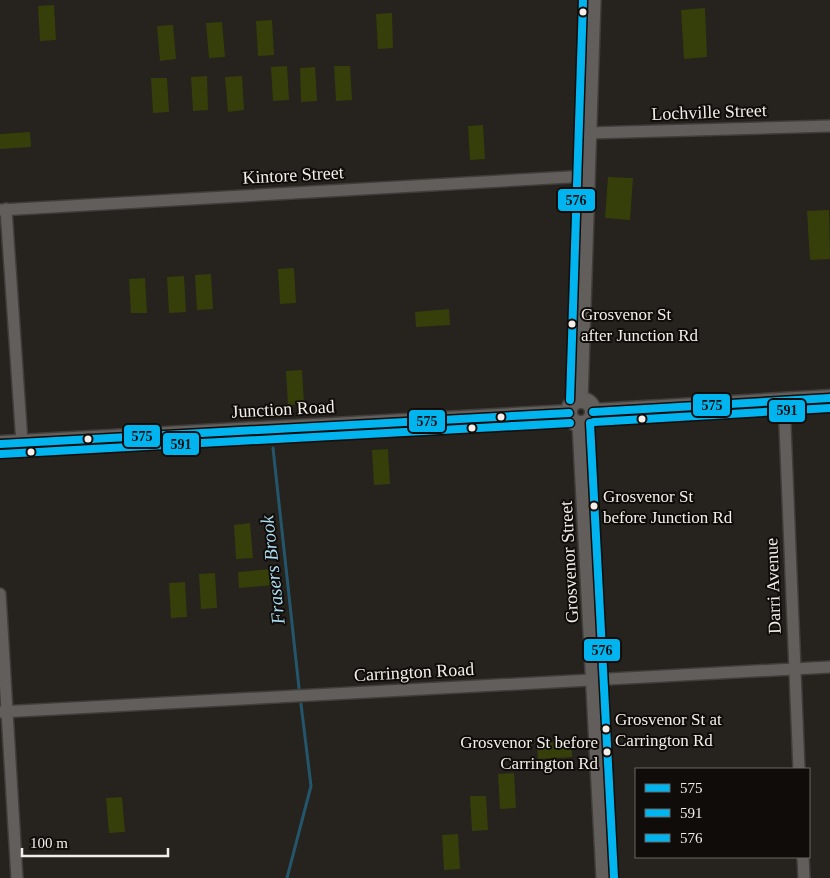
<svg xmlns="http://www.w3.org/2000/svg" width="830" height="878" font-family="Georgia,serif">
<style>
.grass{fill:#363f09}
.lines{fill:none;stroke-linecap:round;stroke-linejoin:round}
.stream{stroke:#23566a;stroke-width:3}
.minor-casing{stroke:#403d3a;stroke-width:14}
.tertiary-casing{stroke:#403d3a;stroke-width:18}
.secondary-casing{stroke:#403d3a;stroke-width:19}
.minor{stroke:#615e5b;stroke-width:11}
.tertiary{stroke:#615e5b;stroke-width:15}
.secondary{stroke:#615e5b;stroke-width:16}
.bus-1-casing{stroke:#0f0c09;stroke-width:11}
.bus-2-casing{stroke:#0f0c09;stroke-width:11}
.bus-3-casing{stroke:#0f0c09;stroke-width:11}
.bus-1{stroke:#00b5ef;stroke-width:8}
.bus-2{stroke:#00b5ef;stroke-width:8}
.bus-3{stroke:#00b5ef;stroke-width:8}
.bus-dot{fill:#f3eee9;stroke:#0f0c09;stroke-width:2}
.labels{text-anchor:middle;stroke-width:4;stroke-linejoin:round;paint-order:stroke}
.bus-label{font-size:17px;fill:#f3eee9;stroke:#0f0c09;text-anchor:start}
.street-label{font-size:18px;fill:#f3eee9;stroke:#0f0c09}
.water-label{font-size:19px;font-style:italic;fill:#aedef3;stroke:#0f0c09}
.line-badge{stroke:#0f0c09;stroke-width:2}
.pale-badge-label{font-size:14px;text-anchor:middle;font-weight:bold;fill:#111}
</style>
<rect width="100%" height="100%" fill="#26221e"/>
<path class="grass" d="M54 5 56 40 40 41 38 6Z
M705 8 707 57 684 59 681 10Z
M392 13 393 48 378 49 376 14Z
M272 20 274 55 258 56 256 21Z
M222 22 225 57 209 58 206 23Z
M173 25 176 59 160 61 157 26Z
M287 66 289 100 273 101 271 67Z
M334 66H350L352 100 336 101Z
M315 67 317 101 301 102 300 68Z
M207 76 208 110 193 111 191 77Z
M242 76 244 110 228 112 225 77Z
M151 78H167L169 112 153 113Z
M483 125 485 159 470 160 468 126Z
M30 132 31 147 0 149V134Z
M608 177 633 178 630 220 605 218Z
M829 210 830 259 810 260 807 211Z
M294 268 296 303 280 304 278 269Z
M211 274 213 309 197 310 195 275Z
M184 276 186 312 169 313 167 277Z
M145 278 147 313H131L129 279Z
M449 309 450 325 416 327 415 312Z
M302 370 304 404 288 405 286 371Z
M388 449 390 484 374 485 372 450Z
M250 523 253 558 236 559 234 525Z
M272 569 273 585 239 588 238 572Z
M215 573 217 608 201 609 199 574Z
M185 582 187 617 171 618 169 583Z
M572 741V757L538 759 537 743Z
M514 773 516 808 500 809 498 774Z
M470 796H486L488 830 472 831Z
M122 797 125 832 109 833 106 798Z
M458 834 460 869 444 870 442 835Z"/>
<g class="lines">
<path class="stream" d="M273 448 299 688
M287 878 311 786 301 704"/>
<defs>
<path id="minor" d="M589 133 830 126
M6 209 22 443
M0 210 587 176
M784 401 799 769
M0 594 17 878
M0 712 830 667
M803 857 804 878"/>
<path id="tertiary" d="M580 400 593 0
M580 424 604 878"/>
<path id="secondary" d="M569 412a12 12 0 1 1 24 0a12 12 0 1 1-24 0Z
M593 412 830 398
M0 444 569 413"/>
</defs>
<use href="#minor" class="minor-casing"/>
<use href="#tertiary" class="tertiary-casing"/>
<use href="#secondary" class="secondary-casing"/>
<use href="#minor" class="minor"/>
<use href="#tertiary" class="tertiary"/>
<use href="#secondary" class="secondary"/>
<defs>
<path id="bus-1" d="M593 412 830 398
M0 444 569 413"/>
<path id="bus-2" d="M594 422 830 408
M1 454 570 423"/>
<path id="bus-3" d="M570 400 583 0
M590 423 614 877"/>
</defs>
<use href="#bus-1" class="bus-1-casing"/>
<use href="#bus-2" class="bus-2-casing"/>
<use href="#bus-3" class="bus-3-casing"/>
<use href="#bus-1" class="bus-1"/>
<use href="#bus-2" class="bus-2"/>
<use href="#bus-3" class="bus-3"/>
</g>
<g class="bus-dot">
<circle cx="583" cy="12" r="4.5"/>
<circle cx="572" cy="324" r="4.5"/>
<circle cx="501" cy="417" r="4.5"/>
<circle cx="642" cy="419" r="4.5"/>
<circle cx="472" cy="428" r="4.5"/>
<circle cx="88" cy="439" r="4.5"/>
<circle cx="31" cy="452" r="4.5"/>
<circle cx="594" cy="506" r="4.5"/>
<circle cx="606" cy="729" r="4.5"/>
<circle cx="607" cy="752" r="4.5"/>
</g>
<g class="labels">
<g class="bus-label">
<text x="581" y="320">Grosvenor St<tspan x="581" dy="21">after Junction Rd</tspan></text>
<text x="603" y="502">Grosvenor St<tspan x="603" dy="21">before Junction Rd</tspan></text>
<text x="615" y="725">Grosvenor St at<tspan x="615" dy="21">Carrington Rd</tspan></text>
<text x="598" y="748" text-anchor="end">Grosvenor St before<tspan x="598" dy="21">Carrington Rd</tspan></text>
</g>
<g class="street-label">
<text transform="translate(709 112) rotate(-2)" y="6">Lochville Street</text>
<text transform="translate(293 175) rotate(-3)" y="6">Kintore Street</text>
<text transform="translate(283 409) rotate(-3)" y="6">Junction Road</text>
<text transform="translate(569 562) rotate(-93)" y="6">Grosvenor Street</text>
<text transform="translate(773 586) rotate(-92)" y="6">Darri Avenue</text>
<text transform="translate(414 672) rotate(-3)" y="6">Carrington Road</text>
</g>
<g class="water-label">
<text transform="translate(272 570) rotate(-96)" y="7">Frasers Brook</text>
</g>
</g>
<g class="line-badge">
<rect x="557" y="188" width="39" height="24" rx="5" fill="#00b5ef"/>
<rect x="692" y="393" width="39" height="24" rx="5" fill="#00b5ef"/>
<rect x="768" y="399" width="38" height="24" rx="5" fill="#00b5ef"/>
<rect x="408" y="409" width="38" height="24" rx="5" fill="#00b5ef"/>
<rect x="123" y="424" width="38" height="24" rx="5" fill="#00b5ef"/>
<rect x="162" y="432" width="38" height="24" rx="5" fill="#00b5ef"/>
<rect x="583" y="638" width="38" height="24" rx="5" fill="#00b5ef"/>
</g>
<g class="pale-badge-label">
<text x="576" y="205">576</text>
<text x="712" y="410">575</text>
<text x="787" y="415">591</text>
<text x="427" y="426">575</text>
<text x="142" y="441">575</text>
<text x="181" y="449">591</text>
<text x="602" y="655">576</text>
</g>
<rect x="635" y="768" width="175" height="90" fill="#0f0c09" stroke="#6a6663"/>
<rect x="645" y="784" width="25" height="8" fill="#00b5ef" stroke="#6a6663"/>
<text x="680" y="793" font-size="15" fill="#f3eee9">575</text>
<rect x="645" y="809" width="25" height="8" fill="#00b5ef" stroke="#6a6663"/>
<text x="680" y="818" font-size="15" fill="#f3eee9">591</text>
<rect x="645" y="834" width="25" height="8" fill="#00b5ef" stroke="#6a6663"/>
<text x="680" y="843" font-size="15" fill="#f3eee9">576</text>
<path d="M22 848v8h146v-8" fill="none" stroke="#f3eee9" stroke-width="2.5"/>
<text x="30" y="848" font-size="15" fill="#f3eee9" stroke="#0f0c09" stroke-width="4" paint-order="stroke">100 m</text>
</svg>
